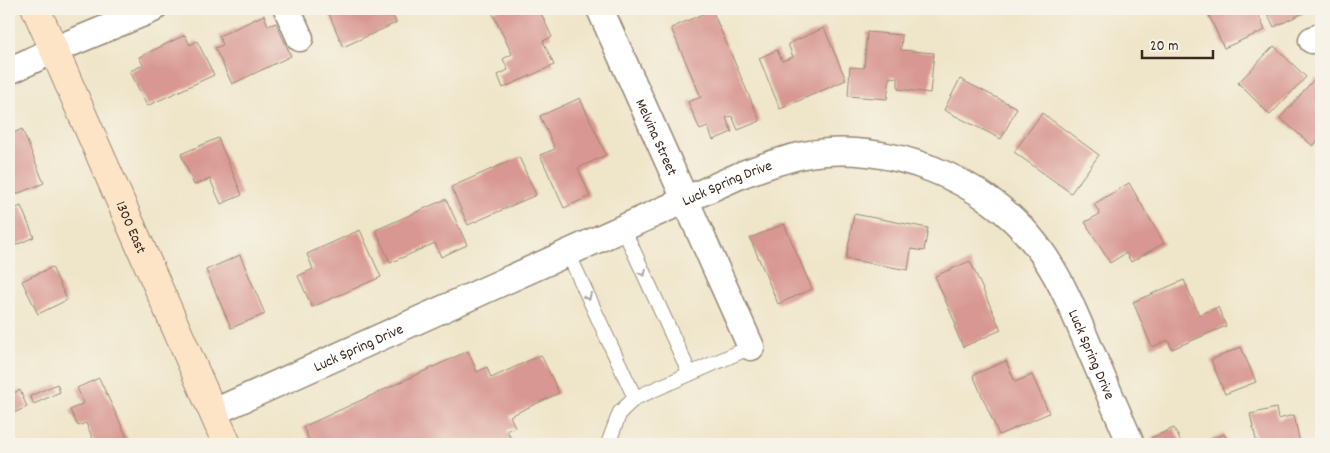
<svg xmlns="http://www.w3.org/2000/svg" width="1330" height="453" font-family="Dekko,sans-serif">
<style>
.building{fill:#d89792}
.lines{fill:none;stroke-linecap:round;stroke-linejoin:round}
.lane-casing{stroke:#958874;stroke-width:16}
.street-casing{stroke:#958874;stroke-width:29}
.secondary-casing{stroke:#958874;stroke-width:30}
.lane{stroke:#fff;stroke-width:14}
.street{stroke:#fff;stroke-width:26}
.secondary{stroke:#fee4c6;stroke-width:28}
.oneway{stroke:#a79f9a}
.labels{text-anchor:middle;stroke-width:5;stroke-linejoin:round;paint-order:stroke}
.street-label{font-size:15px;fill:#3b2a1e;stroke:#f7f3e8}
</style>
<rect width="100%" height="100%" fill="#f7f3e8"/>
<filter id="ink" filterUnits="userSpaceOnUse"><feTurbulence type="fractalNoise" baseFrequency=".02" numOctaves="2"/><feDisplacementMap in="SourceGraphic" scale="10" xChannelSelector="R" yChannelSelector="G"/><feConvolveMatrix kernelMatrix="1 2 1 2 8 2 1 2 1" color-interpolation-filters="sRGB"/></filter>
<filter id="wash" filterUnits="userSpaceOnUse"><feTurbulence type="fractalNoise" baseFrequency=".0096" numOctaves="4" result="noise"/><feDisplacementMap in="SourceGraphic" scale="20" xChannelSelector="R" yChannelSelector="G"/><feGaussianBlur stdDeviation="1.12" result="paint"/><feColorMatrix in="noise" values="0 0 0 0 0 0 0 0 0 0 0 0 0 0 0 0 0 1.4 0 .05"/><feComposite in="paint" operator="in"/></filter>
<g filter="url(#wash)">
<rect width="100%" height="100%" fill="#efe5c9"/>
<g id="blocks">
<path class="building" d="M327 9H390L396 23 343 47Z
M499 9H539L552 37 543 41 554 65 503 88 498 75 508 70 503 59 512 54 492 12Z
M1206 9H1256L1265 30 1224 48Z
M1265 9H1312L1274 27Z
M712 10 760 121 738 130 732 116 726 118 732 132 713 140 708 127 700 130 688 102 701 97 671 28Z
M264 15 268 26 276 23 291 56 232 84 215 48 223 45 219 36Z
M824 28 846 80 780 109 759 58 777 50 782 61 793 57 788 44Z
M867 32 902 35 901 50 934 53 930 93 898 89V78L890 77 887 99 848 96 850 67 864 68Z
M185 35 190 45 197 41 214 75 147 106 130 71 143 65 139 57Z
M1274 46 1306 77 1270 115 1238 83Z
M1316 77 1321 82V137L1313 146 1280 118Z
M960 79 1017 108 1001 139 944 110Z
M580 98 606 155 578 168 590 196 564 208 540 155 555 149 540 116Z
M1042 113 1099 155 1071 193 1014 152Z
M22 129 44 183 9 197V135Z
M218 138 242 195 221 204 210 179 194 185 181 154Z
M519 157 536 195 468 225 451 187Z
M1129 183 1164 243 1131 262 1126 253 1110 263 1085 222 1100 214 1094 204Z
M446 199 467 245 441 257 435 243 390 263 376 230Z
M21 206 34 237 9 248V211Z
M854 214 928 228 924 251 911 249 908 270 846 259Z
M784 224 812 289 778 304 750 238Z
M360 230 381 277 312 307 298 276 313 269 307 254Z
M240 255 265 314 231 328 206 270Z
M970 261 1001 330 963 347 954 326 956 325 935 276Z
M52 267 67 300 38 314 22 281Z
M1184 280 1199 315 1218 307 1226 326 1172 349 1168 340 1152 347 1133 302Z
M1241 347 1256 382 1225 394 1211 360Z
M468 351 477 372 487 367 491 378 541 355 559 393 510 416 515 427 507 430 513 444H311L303 427Z
M1006 361 1015 382 1032 375 1049 413 999 435 973 375Z
M99 378 130 444H95L86 423 78 426 70 410 84 403 77 388Z
M57 384 60 392 34 404 30 396Z
M20 390 27 407 9 415V395Z
M1276 408 1278 419 1294 415 1300 443 1257 444 1250 414Z
M1321 417V438L1316 437Z
M1174 428 1182 444H1154L1151 438Z
M1224 434 1229 444H1202Z"/>
</g>
</g>
<g filter="url(#ink)">
<use href="#blocks" fill-opacity="0" stroke="#958874" stroke-width="1"/>
<g class="lines">
<defs>
<path id="lane" d="M623 228 690 374
M568 253 635 398
M608 444 620 412 635 398 751 347"/>
<g id="street">
<path d="M287 9 300 38"/>
<path id="s1" d="M600 9 751 347"/>
<path d="M1312 40 1321 36"/>
<path d="M9 71 54 50 153 9"/>
<path id="s2" d="M214 412 743 174C763 167 783 159 804 155 887 139 987 179 1037 246 1060 276 1074 312 1089 347 1103 379 1117 412 1131 444"/>
</g>
<g id="secondary">
<path id="s3" d="M36 9 227 444"/>
</g>
</defs>
<use href="#lane" class="lane-casing"/>
<use href="#street" class="street-casing"/>
<use href="#secondary" class="secondary-casing"/>
<use href="#lane" class="lane"/>
<use href="#street" class="street"/>
<use href="#secondary" class="secondary"/>
</g>
<defs><path id="oneway-chevron" d="M-2-3.5L2.5 0L-2 3.5" fill="none" stroke-width="1.6" stroke-linecap="round" stroke-linejoin="round" transform="scale(1.25)"/></defs>
<g class="oneway">
<use href="#oneway-chevron" transform="translate(643 273) rotate(65)"/>
<use href="#oneway-chevron" transform="translate(588 297) rotate(65)"/>
</g>
</g>
<g class="labels">
<g class="street-label">
<text dy="5" stroke="none"><textPath href="#s1" startOffset="140">Melvina Street</textPath></text>
<text dy="5" stroke="none"><textPath href="#s2" startOffset="562">Luck Spring Drive</textPath></text>
<text dy="5" stroke="none"><textPath href="#s3" startOffset="238">1300 East</textPath></text>
<text dy="5" stroke="none"><textPath href="#s2" startOffset="158">Luck Spring Drive</textPath></text>
<text dy="5" stroke="none"><textPath href="#s2" startOffset="1028">Luck Spring Drive</textPath></text>
</g>
</g>
<rect width="1330" height="453" fill="none" stroke="#f7f3e8" stroke-width="30"/>
<path d="M1142 50v8h71v-8" fill="none" stroke="#3b2a1e" stroke-width="2.5"/>
<text x="1150" y="50" font-size="15" fill="#3b2a1e" stroke="#f7f3e8" stroke-width="4" paint-order="stroke">20 m</text>
</svg>
